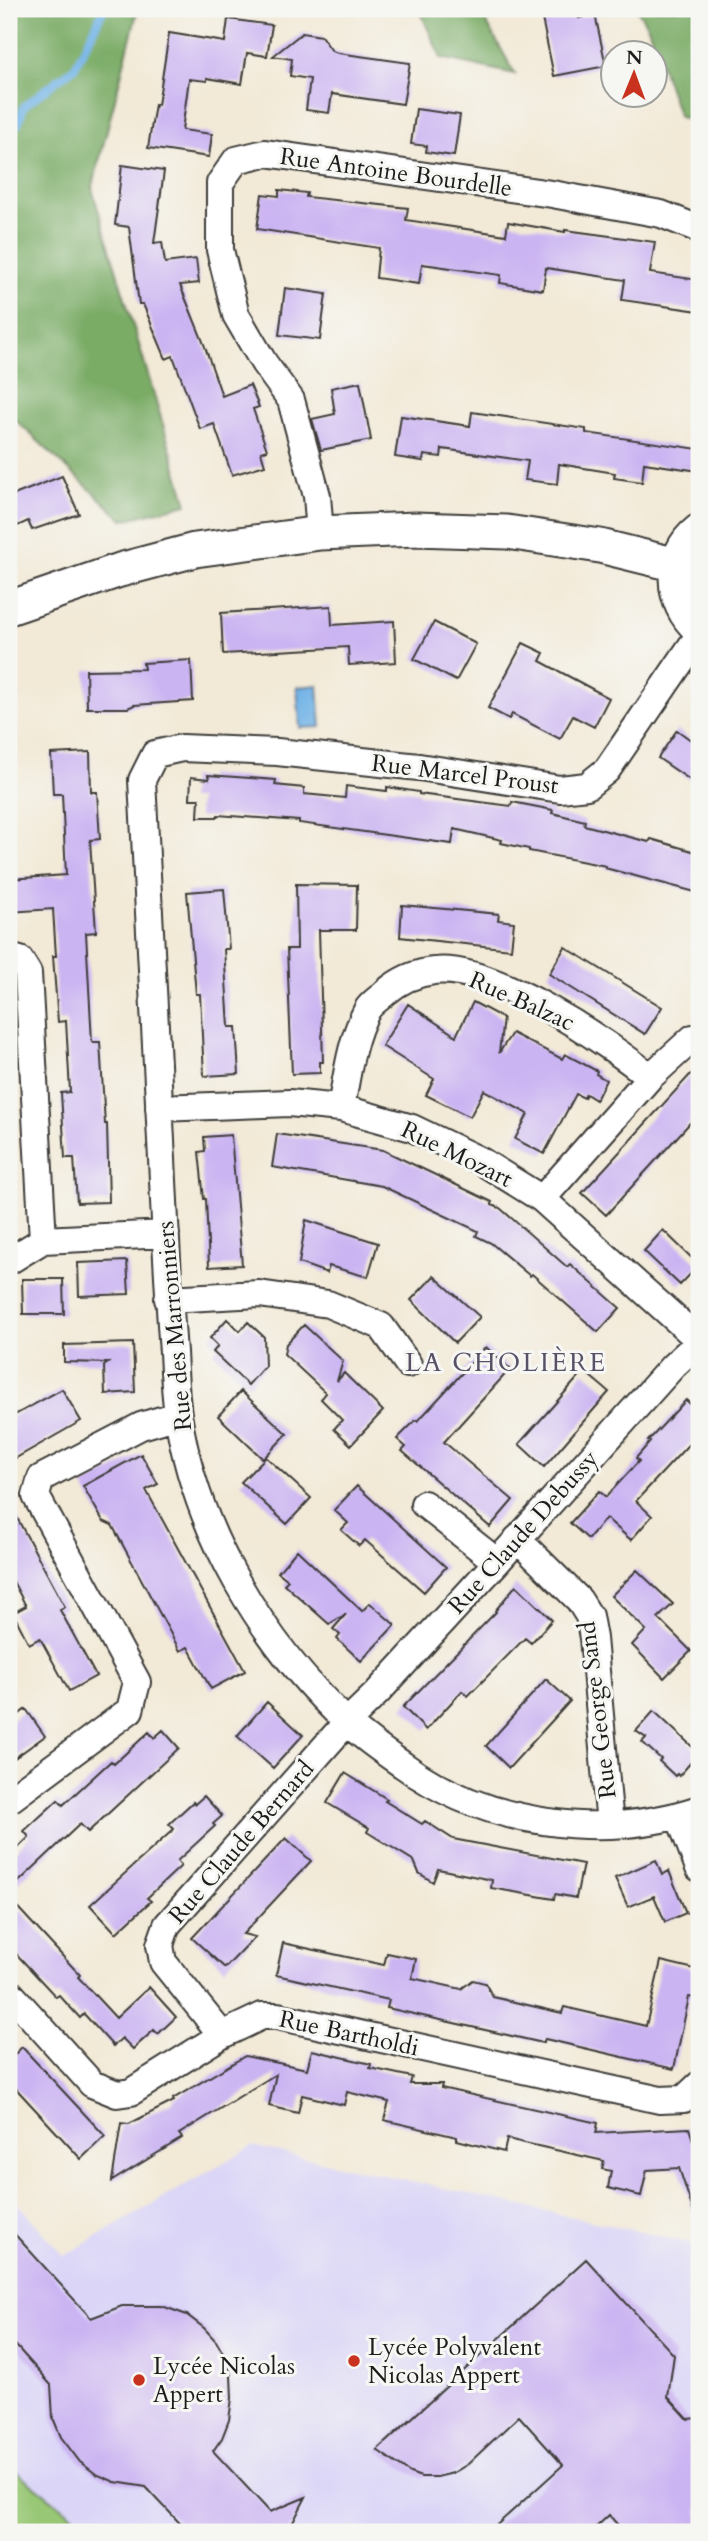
<svg xmlns="http://www.w3.org/2000/svg" width="708" height="2541" font-family="Cardo,serif">
<style>
.built{fill:#dbd6f7}
.green{fill:#98c775;stroke:#5a7248;stroke-width:2}
.forest{fill:#7aac66;stroke:#4b6441;stroke-width:2}
.water{fill:#73b4e7;stroke:#486882;stroke-width:2}
.lines{fill:none;stroke-linecap:round;stroke-linejoin:round}
.stream{stroke:#73b4e7;stroke-width:8}
.building{fill:#cbb4f2}
.minor-casing{stroke:#3c3b38;stroke-width:30}
.tertiary-casing{stroke:#3c3b38;stroke-width:37}
.minor{stroke:#fff;stroke-width:26}
.tertiary{stroke:#fff;stroke-width:33}
.poi-dot{fill:#c8321e;stroke:#f6f6f2;stroke-width:2.5}
.labels{text-anchor:middle;stroke-width:6;stroke-linejoin:round;paint-order:stroke}
.street-label{font-size:24px;fill:#1c1c1c;stroke:#f6f6f2}
.poi-label{font-size:24px;fill:#1c1c1c;stroke:#f6f6f2;text-anchor:start}
.neighbourhood-label{font-size:26px;letter-spacing:2px;fill:#595167;stroke:#f6f6f2}
</style>
<rect width="100%" height="100%" fill="#f6f6f2"/>
<filter id="ink" filterUnits="userSpaceOnUse"><feTurbulence type="fractalNoise" baseFrequency=".0143" numOctaves="2"/><feDisplacementMap in="SourceGraphic" scale="14" xChannelSelector="R" yChannelSelector="G"/><feConvolveMatrix kernelMatrix="1 2 1 2 8 2 1 2 1" color-interpolation-filters="sRGB"/></filter>
<filter id="wash" filterUnits="userSpaceOnUse"><feTurbulence type="fractalNoise" baseFrequency=".00686" numOctaves="4" result="noise"/><feDisplacementMap in="SourceGraphic" scale="28" xChannelSelector="R" yChannelSelector="G"/><feGaussianBlur stdDeviation="1.57" result="paint"/><feColorMatrix in="noise" values="0 0 0 0 0 0 0 0 0 0 0 0 0 0 0 0 0 1.4 0 .05"/><feComposite in="paint" operator="in"/></filter>
<g filter="url(#wash)">
<rect width="100%" height="100%" fill="#f2e9d6"/>
<path class="built" d="M252 2146 699 2245V2532H94L9 2466V2194L64 2256Z"/>
<path class="green" d="M9 2466 94 2532H9Z"/>
<path class="forest" d="M9 9H138L92 189 187 504 123 520 9 414Z
M419 9H479L515 74 441 58Z
M637 9H699V120L679 117 648 27Z"/>
<path class="water" d="M318 685 321 727 300 728 297 687Z"/>
<g class="lines">
<path class="stream" d="M9 129 18 124 24 106 75 67 104 9"/>
</g>
<g id="blocks">
<path class="building" d="M540 9H577L579 18 595 14 606 66 554 76Z
M228 19 272 25 267 56 247 53 242 84 207 78V81L189 79 182 130 212 134 209 157 148 148 155 104 158 105 169 33 225 42Z
M302 33 321 36 332 51 338 53 410 63 403 104 332 94 329 113 306 110 310 79 290 76 292 59 273 56Z
M416 109 460 115 454 156 426 152 427 146 411 144Z
M122 165 164 171 154 243 162 242 165 263 196 259 199 283 180 285 204 344 222 396 250 385 259 407 253 409 267 450 261 452 265 465 232 475 214 424 200 429 173 356 166 359 143 304H139L129 227 115 225Z
M279 190 307 193 306 197 408 208 406 220 506 235 508 222 565 232V230L655 242 650 273 699 280V311L622 300 625 280 546 268 543 290 500 283 501 275 422 264 419 284 376 278 379 248 257 229 262 194 279 196Z
M285 288 326 294 320 340 279 335Z
M360 382 371 440 321 450 312 419 335 414 331 388Z
M472 412 586 429V433L699 449V471L644 463 642 482 614 478 615 473 559 464 557 484 525 480 528 461 442 449 441 457 424 455 423 461 395 457 401 416 470 426Z
M62 476 79 514 32 530 28 521 9 530V497Z
M331 606 332 625 394 621 396 662 349 665 348 647 223 654 221 613Z
M434 622 476 644 456 681 414 659Z
M523 643 544 653 540 661 609 698 594 727 573 716 560 739 512 714 509 719 488 708Z
M191 660 193 701 134 705 128 708H87L86 670 144 669 143 663Z
M677 730 699 746V786L658 758Z
M90 752 91 792H97L100 839 90 840 96 932 86 933 92 1042H100L105 1124H107L109 1202 77 1203 74 1158H65L61 1093 70 1092 66 1021 58 1022 53 956H56L53 909 9 912V879L66 875 62 794H53L51 754Z
M208 775 276 780 275 785 304 788V794L345 798 346 786 387 791V787L419 792V794L511 806 512 802 553 810 552 813 585 821 584 825 649 842 651 839 699 853V893L605 868 606 866 529 851V849L501 843 502 840 454 829 452 844 299 823V821L218 815 217 817H198L199 799H190L191 777 209 779Z
M296 884 357 885 356 930H319L323 1062H320V1073L292 1074 287 949H297Z
M224 889 229 949H224L229 1027H236L239 1074 204 1076 200 994H196L187 892Z
M402 905 499 914 498 920 514 922 511 949 400 937Z
M565 947 662 1007 645 1034 549 974Z
M473 1002 503 1018 499 1053 512 1033 562 1059 565 1054 597 1071 596 1074 606 1080 596 1100 586 1094 584 1098 576 1094 544 1154 515 1139 528 1114 484 1090 470 1117 426 1095 434 1079 382 1046 408 1004 456 1036Z
M699 1065V1113L606 1215 582 1193Z
M277 1134 383 1150 492 1202V1205L500 1208 567 1267 570 1264 620 1308 598 1332 532 1274 530 1276 491 1243 476 1236 478 1231 382 1186 272 1167Z
M231 1135 242 1265 209 1267 206 1199H204L199 1152 205 1151 204 1137Z
M306 1220 378 1243 368 1277 329 1266 327 1273 299 1263Z
M663 1230 699 1265 680 1285 644 1251Z
M127 1261 129 1294 79 1296 78 1263Z
M434 1276 480 1317 455 1343 411 1300Z
M22 1279H63L64 1314H23Z
M227 1319 240 1331 248 1322 264 1337 265 1366 248 1385 213 1352 218 1346 210 1338Z
M304 1325 343 1361 337 1381 344 1373 383 1411 351 1445 334 1429 342 1420 321 1399 326 1393 284 1354 286 1344Z
M133 1343 135 1392 105 1394 104 1366 108 1363 64 1362V1345Z
M486 1347 510 1369 444 1442 513 1500 490 1527 402 1451 406 1447 397 1439 416 1420 418 1421Z
M584 1371 609 1392 544 1467 519 1444Z
M62 1389 81 1421 9 1462V1418Z
M241 1391 287 1434 263 1459 218 1416Z
M686 1400 699 1412V1433L636 1501 652 1516 631 1540 606 1518 588 1539 570 1523 599 1491 606 1497 639 1461 636 1458 650 1442 648 1441Z
M141 1454 158 1484 146 1490 245 1671 211 1689 188 1647 180 1651 112 1525 103 1521 83 1486Z
M266 1457 311 1498 287 1524 241 1482Z
M357 1486 446 1567 424 1592 365 1540 359 1546 341 1530 348 1523 334 1510Z
M9 1503 65 1607 60 1610 96 1676 69 1691 40 1638 29 1644 13 1613 26 1606 9 1574Z
M297 1550 362 1611 370 1603 395 1625 361 1661 337 1639 340 1635 333 1629 346 1614 329 1624 284 1584 288 1580 278 1572Z
M637 1570 673 1604 658 1618 691 1651 664 1678 632 1645 646 1630 611 1596Z
M516 1585 552 1620 531 1643 525 1638 468 1696 462 1691 426 1730 403 1707 496 1612 495 1611Z
M546 1679 570 1701 509 1768 486 1746Z
M267 1702 303 1735 273 1768 237 1736Z
M26 1709 45 1736 9 1762V1722Z
M654 1711 699 1753 679 1776 677 1774 675 1776 659 1761 661 1759 642 1742 646 1738 636 1731Z
M163 1730 179 1748 88 1832 80 1824 9 1891V1857L29 1837 24 1831 58 1800 63 1805 111 1761 114 1764 149 1732 154 1738Z
M345 1773 387 1799 385 1801 422 1824 425 1821 453 1839 583 1864 576 1898 555 1894 554 1899 491 1888 492 1880 438 1869 433 1882 419 1873 414 1861 367 1832 369 1828 327 1803Z
M204 1796 222 1816 213 1824 215 1826 177 1861 181 1866 147 1898 151 1901 116 1933 90 1905 174 1829 169 1824 193 1802 195 1804Z
M286 1838 311 1861 243 1934 255 1937 225 1968 192 1938Z
M656 1860 662 1875 669 1871 686 1913 665 1922 654 1896 628 1907 615 1878Z
M9 1898 80 1975 78 1977 116 2018 149 1987 176 2017 158 2034 154 2030 133 2049 122 2038 113 2046 84 2014 80 2018 59 1995 56 1997 9 1946Z
M283 1943 384 1965 387 1953 416 1959 412 1978 461 1989 473 1980 485 1983 493 1997 562 2013 564 2007 646 2026 661 1961 699 1970V1982L696 1998 689 1997 674 2069 545 2039 543 2043 387 2008 389 2000 276 1975Z
M22 2047 105 2136 81 2159 9 2081V2060Z
M312 2050 371 2064 370 2068 412 2077 410 2084H442L441 2088 598 2123 596 2133 689 2128 699 2159V2215L695 2216 679 2168 647 2170 641 2196 608 2188 611 2171 602 2169 604 2161 507 2139 504 2152 457 2140V2137L384 2120 389 2102 347 2092 344 2105 302 2095 298 2113 269 2106 276 2074 179 2134 182 2138 112 2181 121 2123 129 2124 174 2101 173 2099 245 2056 307 2069Z
M9 2228 91 2318 122 2306H162L187 2315 204 2328 216 2341 226 2358 231 2376 232 2398 229 2420 222 2438 213 2451 270 2512 306 2497 288 2532H188L146 2487 115 2482 96 2474 80 2462 61 2437 53 2418 51 2385 9 2338Z
M586 2259 674 2355 668 2397 688 2419 699 2418V2532H624L609 2515 591 2532H489L563 2465 519 2416 468 2464 453 2473 437 2477H421L410 2473 377 2450Z"/>
</g>
</g>
<g filter="url(#ink)">
<use href="#blocks" fill-opacity="0" stroke="#3c3b38" stroke-width="2"/>
<g class="lines">
<defs>
<path id="minor" d="M320 533 317 496 291 400 264 363 236 315 220 250V183L236 160 265 153 552 194 661 214 699 229
M699 635 607 770 587 786 560 789 419 767 277 752 182 748 155 754 142 780C149 906 155 1033 162 1159 165 1224 168 1288 173 1352 174 1373 175 1394 178 1414 195 1531 263 1644 348 1723 365 1739 384 1752 403 1765 485 1825 603 1841 699 1809
M9 957 20 960 28 973 43 1240
M650 1077 693 1038
M159 1108 289 1103 341 1108 412 1128 481 1161 542 1199 699 1340
M341 1108C347 1075 351 1040 367 1010 371 1003 380 998 386 992 400 980 415 973 434 971 490 963 608 1042 650 1077L542 1199
M9 1261 43 1240 166 1234
M168 1299 259 1294 328 1304 381 1326 408 1364
M424 1504 497 1562
M517 1539 579 1600 589 1616 593 1638 610 1825
M9 1800 130 1710 137 1682 36 1496 41 1478 141 1426 178 1415
M679 1816 699 1868
M9 1992 92 2084 117 2094 131 2092 222 2035 262 2016H277L660 2100 684 2099 699 2085
M222 2035 163 1962 160 1945 167 1925 347 1722 377 1693 497 1562 673 1366 699 1342"/>
<path id="tertiary" d="M699 531C667 556 670 603 699 628
M9 608 120 570 195 550 320 533 416 529 507 532 600 546 677 565"/>
</defs>
<use href="#minor" class="minor-casing"/>
<use href="#tertiary" class="tertiary-casing"/>
<use href="#minor" class="minor"/>
<use href="#tertiary" class="tertiary"/>
</g>
</g>
<g class="poi-dot">
<circle cx="354" cy="2361" r="7"/>
<circle cx="139" cy="2380" r="7"/>
</g>
<g class="labels">
<g class="street-label">
<text transform="translate(396 172) rotate(8)" y="8">Rue Antoine Bourdelle</text>
<text transform="translate(465 774) rotate(7)" y="8">Rue Marcel Proust</text>
<text transform="translate(522 1001) rotate(24)" y="8">Rue Balzac</text>
<text transform="translate(457 1154) rotate(26)" y="8">Rue Mozart</text>
<text transform="translate(174 1326) rotate(-95)" y="8">Rue des Marronniers</text>
<text transform="translate(523 1532) rotate(-48)" y="8">Rue Claude Debussy</text>
<text transform="translate(597 1710) rotate(-97)" y="8">Rue George Sand</text>
<text transform="translate(241 1842) rotate(-49)" y="8">Rue Claude Bernard</text>
<text transform="translate(349 2033) rotate(12)" y="8">Rue Bartholdi</text>
</g>
<g class="poi-label">
<text x="368" y="2355">Lycée Polyvalent<tspan x="368" dy="28">Nicolas Appert</tspan></text>
<text x="153" y="2374">Lycée Nicolas<tspan x="153" dy="28">Appert</tspan></text>
</g>
<g class="neighbourhood-label">
<text x="506" y="1371">LA CHOLIÈRE</text>
</g>
</g>
<rect width="708" height="2541" fill="none" stroke="#f6f6f2" stroke-width="35"/>
<g transform="translate(634 74) rotate(1)"><circle r="33" fill="#f6f6f2" stroke="#9f9f9c" stroke-width="2"/>
<path d="M0-5L12 26L0 18L-12 26Z" fill="#c8321e"/>
<text y="-10" font-size="19" font-weight="bold" text-anchor="middle" fill="#1c1c1c">N</text>
</g>
</svg>
